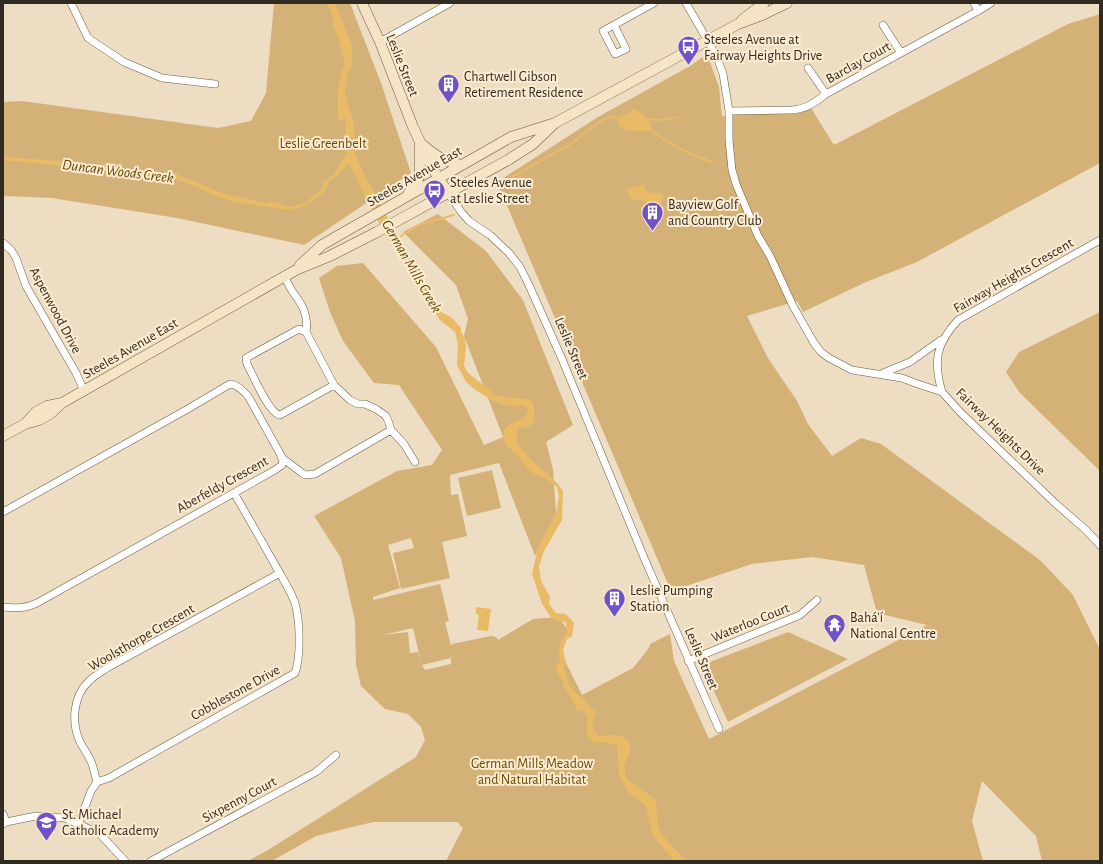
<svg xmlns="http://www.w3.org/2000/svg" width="1103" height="864" font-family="'Alegreya Sans',sans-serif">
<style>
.green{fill:#d4b176;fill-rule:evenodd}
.water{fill:#e9bb66}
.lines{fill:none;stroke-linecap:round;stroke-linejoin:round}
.stream{stroke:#e9bb66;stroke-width:2}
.minor-casing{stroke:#6a5c45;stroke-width:8}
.secondary-casing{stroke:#6a5c45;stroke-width:11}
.minor{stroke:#fff;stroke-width:7}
.secondary{stroke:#f5e5c6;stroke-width:10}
.labels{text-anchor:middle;stroke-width:4;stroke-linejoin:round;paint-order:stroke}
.poi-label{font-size:14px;fill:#302a20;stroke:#fbebd0;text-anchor:start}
.street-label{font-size:14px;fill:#302a20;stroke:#fbebd0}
.park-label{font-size:14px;fill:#684a04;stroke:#fbebd0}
.water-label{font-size:15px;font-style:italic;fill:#664700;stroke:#fbebd0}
</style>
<rect width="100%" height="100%" fill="#edddc3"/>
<!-- green -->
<path class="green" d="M274,3H350L381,83L411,173L304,245L177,218L52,198L3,196V102L22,101L218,128L251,121L266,93Z
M1100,14V163L917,262L866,282L803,312L797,301L747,316L768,358L797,401L808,424L832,456L861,438L881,444L1040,560L1073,595L1100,650V861H1042L1036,836L982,781L972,821L983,861H446L463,828L457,822H373L316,836L272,861H248L268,850L416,757L425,740L421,727L408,714L385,709L361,686L356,665L355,621L341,558L314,516L397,471L432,465L442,450L399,385L374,383L343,341L330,312L319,278L337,266L363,263L436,347L484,445L503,437L464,336L468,319L456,285L403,232L438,214L486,251L523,300L573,425L546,442L553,469L556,514L535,556L499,463L450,475L451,495L458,494L467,536L442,542L450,578L401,589L393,553L414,548L411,538L388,545L400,588L373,597V600L440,584L449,621L445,622L451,646L452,644L491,636L496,637L498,640L533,619L558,617L569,631L560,651L582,695L633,668L649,648L650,644L670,634L674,661L709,739L927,625L877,613L864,565L812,557L752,564L671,591L497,182L598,117L690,66L707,54L719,87L722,116L800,112L811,108L834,145L1068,24ZM413,628L421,662L418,652L410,653L408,632L383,635ZM451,658V664L425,670L422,665Z
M1100,312V471L1020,393L1006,372L1019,352Z
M492,470L501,508L467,516L458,478Z
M788,632L848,659L728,722L702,665Z"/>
<!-- water -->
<path class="water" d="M327,3H335L352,45V66L347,76L345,91L347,102L354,123L355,154L364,174L420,277L428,287L441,312L451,317L461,328V332L465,339L466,347L464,365L467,372L497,396L531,400C535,407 535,415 534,423L530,426L517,429V443L531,460L546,472L559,485L563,491L562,520L544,551L539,566L541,581L550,597L549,604L556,613L566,614L574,623L572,637L567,639L563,650L566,662L564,669L570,687L574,692L582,697L592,709L597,712C591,721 590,729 599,736C610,735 621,733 629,742L630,752L624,765L626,778L656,800C657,810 656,823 661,832C667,843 678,851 685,861H674L652,834L646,806L628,792L619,776L617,745L602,742L596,743C583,735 586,729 588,717L582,709L580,712L577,711C575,701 569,694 563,687V681L556,671L557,664L560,662C559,651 558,642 567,634L566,623L561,621H555L550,616L542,604L532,574L538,548L556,514L559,496L557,487C552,483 547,479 541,476C538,475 535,475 532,473C527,468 522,462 518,456C511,449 496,440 506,428C512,420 526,423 528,409L524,406L505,405L493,401L474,389L466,382L457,365L458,344L455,332L440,320L426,299L399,254L389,241L369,205L349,163L337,176L334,178L328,183C328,189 322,194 317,197C309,204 301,208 290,209C282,210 273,208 265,206C248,204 228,202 212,194C200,189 181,178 169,179L74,167L3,160V157L61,161L153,173H174L224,194L266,203L273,202L291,207L305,203L323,188V183L334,174L345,156L347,150L345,118L340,121L339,120C336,102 337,80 345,64L339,40L333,25L332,13Z
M635,109C644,114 650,120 652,131C642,131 617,134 617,119Z
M644,185L646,192L663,194L662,204L631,199L626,189Z
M476,607L491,609L488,631L477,630L479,615L476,614Z"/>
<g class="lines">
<!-- stream -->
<path class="stream" d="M648,119L660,120L678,117
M652,131C674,147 686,153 712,162
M500,184L572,143L604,119L613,117L620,118
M398,238L421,224L454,215"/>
<defs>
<path id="minor" d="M71,3L88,38L124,62L162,78L215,84
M686,3L717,57L723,74L729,111V140L732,170L736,184L758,236L770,256L793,306L814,343L821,352L829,358L852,370L902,378L915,383L942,392L961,413L1056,504L1086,530L1100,545
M974,3L978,11
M614,25L626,49L615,54L603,31L654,3
M883,25L901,53
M380,42L450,3
M808,68L826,94
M729,111L791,110C807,109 814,103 826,94L978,11L991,3
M448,193L462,213L469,221L490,235L509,253L520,267L528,283L562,359L645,560L719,729
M3,243L11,250L16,258L26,286L76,373L84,391
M284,276C287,281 289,286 292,291C302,304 309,315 306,332L334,385L350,400L358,404H365L376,409L386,416L389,423L391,430L404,444L415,462
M306,332L299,329L246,358L247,364C253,375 269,414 280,415L334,385
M883,373L910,362L941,340
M942,392C933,361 936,344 958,320L1100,240
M281,457L302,473L305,475L315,474L391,430
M3,512L186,410L230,384C238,385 242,390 248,396L283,459L282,465L275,470L37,603C24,609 17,608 3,607
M688,661L800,615L817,600
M97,782C95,776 94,769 92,764C89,756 84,749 80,742C71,722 73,696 89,681C94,676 101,672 107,668L280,573
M3,814L6,822
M79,823L91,791L97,782L109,778L139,761L295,673C301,657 300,620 295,603C290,589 281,576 274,563C261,540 248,517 234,493
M3,824L6,822L36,816L65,818L100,834L125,861
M151,861L316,772L336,755"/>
<path id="secondary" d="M362,3L380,42L413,127L433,169L448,193
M742,20L764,3
M424,146C438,158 445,161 462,165
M408,194L417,182L420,174V144
M300,265L322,245L334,238L511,137L555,123L738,24L762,15L787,3
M25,424L36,412L47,406L62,403
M3,436L25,424L39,420L50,414L62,403L296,270L330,256L377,232L508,160L533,144L555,123"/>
</defs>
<!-- minor casing -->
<use href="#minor" class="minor-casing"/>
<!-- secondary casing -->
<use href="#secondary" class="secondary-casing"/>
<!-- minor -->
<use href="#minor" class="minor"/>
<!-- secondary -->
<use href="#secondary" class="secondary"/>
</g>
<!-- icons -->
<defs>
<symbol id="bus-pin" viewBox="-11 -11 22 30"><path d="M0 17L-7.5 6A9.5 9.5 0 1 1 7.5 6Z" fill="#7051ca" stroke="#fbebd0"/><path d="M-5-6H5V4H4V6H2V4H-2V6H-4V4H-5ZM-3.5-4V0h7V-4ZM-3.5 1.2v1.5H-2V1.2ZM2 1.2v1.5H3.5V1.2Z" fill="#fff"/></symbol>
<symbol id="building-pin" viewBox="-11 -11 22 30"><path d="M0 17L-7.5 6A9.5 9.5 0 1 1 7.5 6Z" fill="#7051ca" stroke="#fbebd0"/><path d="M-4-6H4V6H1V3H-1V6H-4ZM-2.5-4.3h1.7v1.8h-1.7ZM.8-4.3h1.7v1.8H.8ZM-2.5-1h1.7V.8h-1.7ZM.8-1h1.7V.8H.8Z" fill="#fff"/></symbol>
<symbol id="temple-pin" viewBox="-11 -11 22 30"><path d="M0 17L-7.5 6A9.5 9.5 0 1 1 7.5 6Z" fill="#7051ca" stroke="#fbebd0"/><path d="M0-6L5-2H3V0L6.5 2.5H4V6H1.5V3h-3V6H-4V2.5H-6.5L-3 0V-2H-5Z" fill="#fff"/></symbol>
<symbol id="school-pin" viewBox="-11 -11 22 30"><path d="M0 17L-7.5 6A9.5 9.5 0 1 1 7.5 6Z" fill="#7051ca" stroke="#fbebd0"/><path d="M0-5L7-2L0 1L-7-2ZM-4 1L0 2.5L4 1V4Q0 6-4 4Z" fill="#fff"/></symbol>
</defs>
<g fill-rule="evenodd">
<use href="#bus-pin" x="676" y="34" width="25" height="34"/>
<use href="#building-pin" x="436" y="72" width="25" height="34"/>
<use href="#bus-pin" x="422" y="178" width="25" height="34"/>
<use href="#building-pin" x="640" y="200" width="25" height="34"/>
<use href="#building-pin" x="602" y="586" width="25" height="34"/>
<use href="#temple-pin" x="822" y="612" width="25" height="34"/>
<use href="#school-pin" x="34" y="810" width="25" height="34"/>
</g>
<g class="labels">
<!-- poi labels -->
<g class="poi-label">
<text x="704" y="44">Steeles Avenue at<tspan x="704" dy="16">Fairway Heights Drive</tspan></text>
<text x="464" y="81">Chartwell Gibson<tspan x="464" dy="16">Retirement Residence</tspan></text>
<text x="450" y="187">Steeles Avenue<tspan x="450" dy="16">at Leslie Street</tspan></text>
<text x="668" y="209">Bayview Golf<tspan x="668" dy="16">and Country Club</tspan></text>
<text x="630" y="595">Leslie Pumping<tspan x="630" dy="16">Station</tspan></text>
<text x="850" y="622">Bahá'í<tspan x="850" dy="16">National Centre</tspan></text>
<text x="62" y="819">St. Michael<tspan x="62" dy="16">Catholic Academy</tspan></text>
</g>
<!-- street labels -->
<g class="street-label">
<text transform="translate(858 62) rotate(-29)" y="5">Barclay Court</text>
<text transform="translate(403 65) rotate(68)" y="5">Leslie Street</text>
<text transform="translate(414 176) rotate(-30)" y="5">Steeles Avenue East</text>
<text transform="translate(1013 275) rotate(-30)" y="5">Fairway Heights Crescent</text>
<text transform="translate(56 310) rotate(62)" y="5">Aspenwood Drive</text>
<text transform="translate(130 348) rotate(-30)" y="5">Steeles Avenue East</text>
<text transform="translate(572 348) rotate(67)" y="5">Leslie Street</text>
<text transform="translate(1001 431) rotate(44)" y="5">Fairway Heights Drive</text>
<text transform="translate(222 484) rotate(-29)" y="5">Aberfeldy Crescent</text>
<text transform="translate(750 622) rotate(-22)" y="5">Waterloo Court</text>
<text transform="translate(141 637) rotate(-30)" y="5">Woolsthorpe Crescent</text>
<text transform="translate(702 658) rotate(67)" y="5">Leslie Street</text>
<text transform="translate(235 692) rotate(-29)" y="5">Cobblestone Drive</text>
<text transform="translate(239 799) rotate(-28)" y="5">Sixpenny Court</text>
</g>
<!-- park labels -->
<g class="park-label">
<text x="323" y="148">Leslie Greenbelt</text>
<text x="532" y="768">German Mills Meadow<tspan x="532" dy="16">and Natural Habitat</tspan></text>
</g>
<!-- water labels -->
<g class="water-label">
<text transform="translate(118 171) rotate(7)" y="5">Duncan Woods Creek</text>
<text transform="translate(412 266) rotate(60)" y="5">German Mills Creek</text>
</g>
</g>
<!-- border -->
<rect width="1103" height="864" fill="none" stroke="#302a20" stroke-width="8"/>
</svg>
